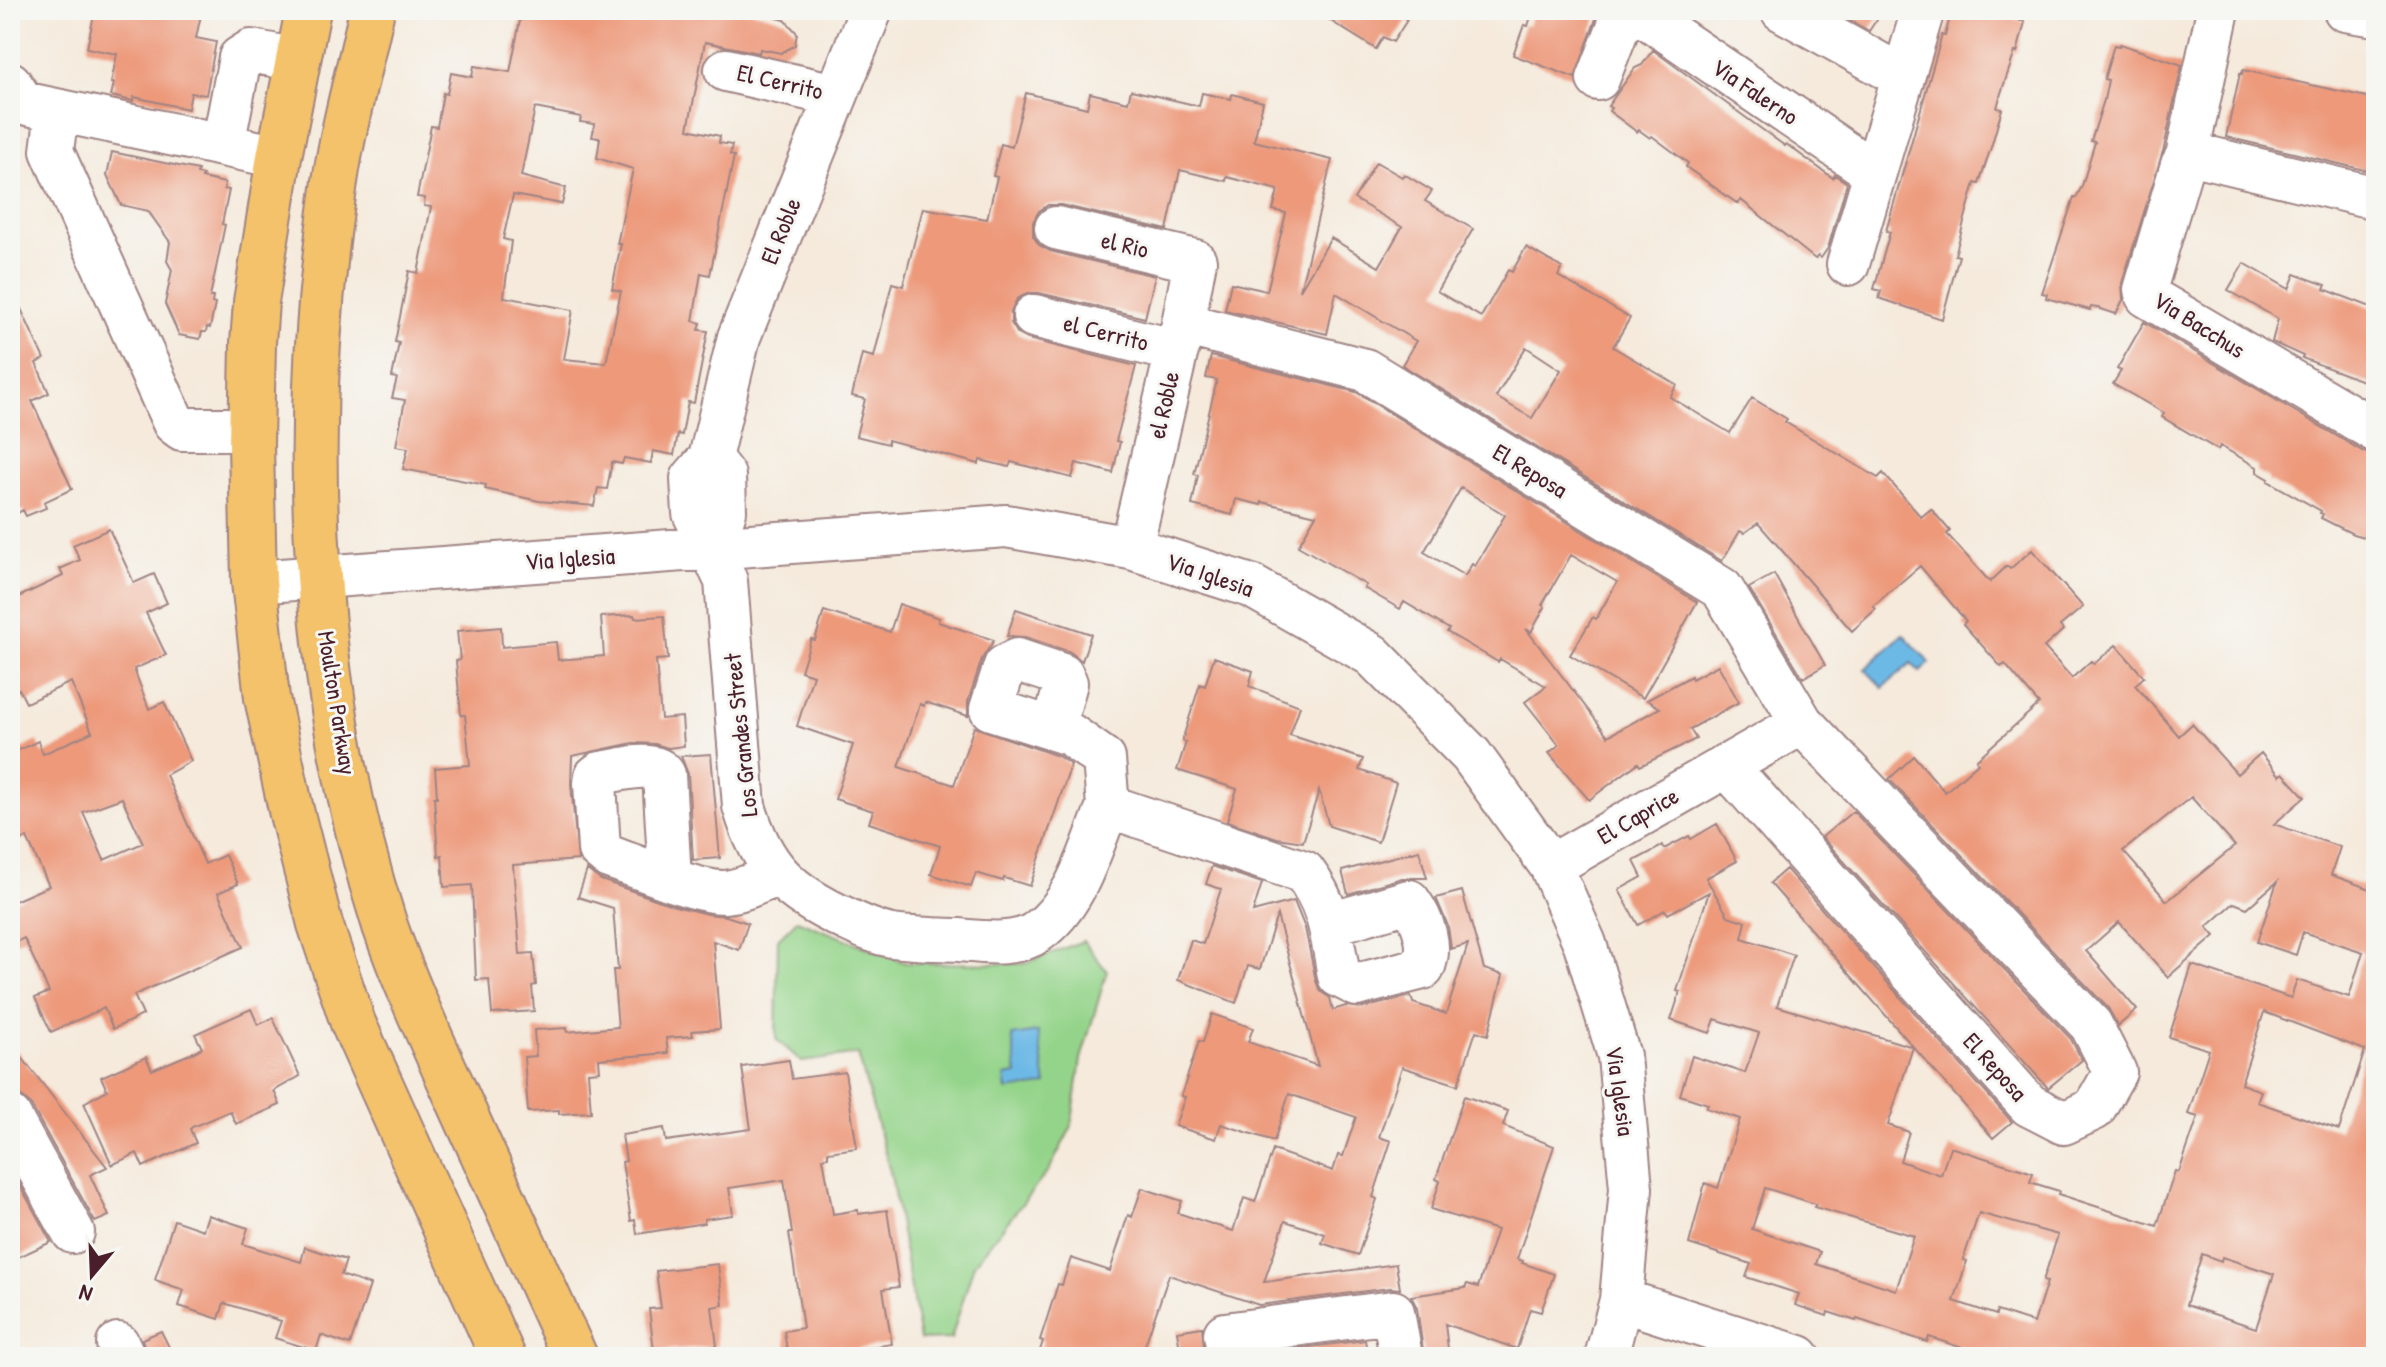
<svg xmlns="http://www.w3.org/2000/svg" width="2386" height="1367" font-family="'Patrick Hand',sans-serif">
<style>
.green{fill:#94d48a;stroke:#6f7a5a;stroke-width:2}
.water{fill:#6db9e6;stroke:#5c6c88;stroke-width:2}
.building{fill:#ed997a;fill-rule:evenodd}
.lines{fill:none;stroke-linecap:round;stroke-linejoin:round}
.minor-casing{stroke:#a08484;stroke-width:46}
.major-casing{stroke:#a08484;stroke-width:48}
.minor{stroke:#fff;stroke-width:42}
.major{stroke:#f3c26a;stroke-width:44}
.labels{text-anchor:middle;stroke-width:6;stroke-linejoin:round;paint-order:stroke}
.street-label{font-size:24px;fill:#4a1f2b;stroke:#f6f6f2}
</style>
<rect width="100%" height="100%" fill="#f6f6f2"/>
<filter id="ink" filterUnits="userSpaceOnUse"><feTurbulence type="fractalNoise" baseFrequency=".0125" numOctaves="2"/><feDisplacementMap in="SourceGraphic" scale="16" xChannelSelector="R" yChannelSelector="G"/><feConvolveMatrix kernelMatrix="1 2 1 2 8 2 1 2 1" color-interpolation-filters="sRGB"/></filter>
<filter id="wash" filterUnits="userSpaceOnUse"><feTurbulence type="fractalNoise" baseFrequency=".006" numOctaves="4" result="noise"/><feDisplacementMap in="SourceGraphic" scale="32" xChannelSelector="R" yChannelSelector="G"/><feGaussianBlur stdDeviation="1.8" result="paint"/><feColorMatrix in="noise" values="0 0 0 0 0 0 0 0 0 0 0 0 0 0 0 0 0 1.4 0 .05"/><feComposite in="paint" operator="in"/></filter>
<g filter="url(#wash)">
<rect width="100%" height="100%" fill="#f5eadc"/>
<!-- green -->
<path class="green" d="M797,920L906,963L1024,964L1083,941L1107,971L1081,1059L1071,1128L1049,1170L974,1264L951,1339L920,1340L891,1175L858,1054L802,1062L776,1039L778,939Z"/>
<!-- water -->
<path class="water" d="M1903,634L1930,663L1920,672L1911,663L1883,688L1865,669Z
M1038,1032L1046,1085L1007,1090L1005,1076L1017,1074L1012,1036Z"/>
<g id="blocks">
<!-- building -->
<path class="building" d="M95,10H202L196,38L216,42L206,95L191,93L188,109L134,97L133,101L111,96L114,83H111L117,54L87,48Z
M522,10H748L785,20L797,33L795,45L781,53L760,49L759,53L705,42L688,129L720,136L719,143L732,145L730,155L734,156L710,275L701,273L693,321L701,323L699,330L708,331L694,403L688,402L682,435L678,434L674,455L653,451L651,463L624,458L622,464L612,462L607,489L598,488L594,506L539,501L485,489L486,485L403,469L408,448L396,446L405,400L392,398L397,378L392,377L399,343L395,342L409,271L418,273L431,207L424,206L425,198L417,197L431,126L437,127L443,93L447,94L451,73L472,77L474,66L510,72ZM535,108L581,117L580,122L595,124L592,137L600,138L597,158L633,169L617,244H621L612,289L621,291L606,363L564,359L573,310L504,297L511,241L503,239L513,195L562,204L566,188L521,176Z
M1313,10H1391L1407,20L1393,42L1383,37L1376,49Z
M1533,10H1599L1575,78L1513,55L1524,25L1528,26Z
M1832,10H1883L1869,31Z
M1952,10H1985L2025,22L2017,53L2015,52L2001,93L1997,108L2002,109L1992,144L1979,184L1975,183L1967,211L1955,255L1959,256L1942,319L1879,298L1881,291L1874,289L1890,232L1886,231L1942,35L1945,36Z
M2120,44L2182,65L2164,148L2122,283L2123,300L2116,314L2098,308L2091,307L2090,310L2046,298L2047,294L2042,293L2074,197L2076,198L2082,186L2095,142L2091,141L2104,100L2108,80L2104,79L2114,45L2119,46Z
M1653,50L1785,146L1786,144L1833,178L1835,175L1847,183L1828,248L1821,258L1818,256L1815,259L1741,200L1738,204L1686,167L1688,163L1652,136L1650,138L1639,130L1637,132L1609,111L1611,108L1608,106L1635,68L1642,65Z
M2243,70L2376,99V150H2373L2369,171L2226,137L2240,73L2242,74Z
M1131,90L1199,106L1202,93L1231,99L1232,94L1263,102L1254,141L1332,160L1300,290L1331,238L1379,267L1402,227L1354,199L1376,162L1402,177L1404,174L1432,191L1425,201L1473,229L1437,291L1481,317L1508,270L1512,272L1526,247L1562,268L1558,276L1630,318L1613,347L1677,385L1670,397L1730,433L1752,398L1787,419L1785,422L1878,478L1883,473L1921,517L1931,509L1950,531L1947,534L1990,582L2007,566L2010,569L2032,550L2083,607L2060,626L2063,630L2044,647L2072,678L2091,661L2094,664L2116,645L2144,677L2135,685L2179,736L2192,724L2237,774L2261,753L2280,776L2283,773L2305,797L2274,824L2340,847L2331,875L2376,891V1336L2369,1357H1990L1929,1337L1927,1342L1857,1319L1856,1321L1828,1312L1827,1316L1795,1305L1799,1294L1746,1277L1751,1264L1689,1244L1705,1183L1718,1188L1740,1119L1706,1108L1708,1104L1680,1095L1692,1056L1745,1073L1759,1033L1715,1019L1710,1033L1671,1020L1680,992L1677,991L1709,892L1668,914L1665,910L1638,925L1619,890L1642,877L1634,861L1662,846L1664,849L1689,836L1691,839L1717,824L1737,861L1706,878L1728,916L1746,922L1742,938L1794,955L1777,1006L1913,1047L1888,1125L1909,1132L1900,1161L1941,1175L1950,1147L2033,1173L2030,1182L2059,1191L2058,1194L2157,1226L2175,1171L2179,1172L2198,1117L2188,1114L2209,1050L2169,1037L2192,965L2291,998L2297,980L2349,997L2363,952L2303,932L2296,955L2257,942L2277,882L2247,908L2234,903L2207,927L2215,936L2168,977L2119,922L2086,951L2137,1010L2118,1026L2108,1008L1889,779L1914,756L1945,792L1978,763L1976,760L2039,704L2005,664L2001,667L1963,624L1966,621L1920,566L1873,606L1876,609L1852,631L1758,523L1744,533L1740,531L1722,561L1402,365L1416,341L1336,293L1327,334L1225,310L1231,283L1267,291L1286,213L1273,210L1278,190L1227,177L1226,181L1180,170L1167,230L1061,205H1048L1039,211L1033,222V236L1039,245L1050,251L1155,276L1145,318L1039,293H1028L1017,299L1011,311V323L1018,334L1028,339L1136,366L1116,441L1120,442L1113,473L1076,463L1072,478L1011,462L1009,467L980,460L979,464L888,440V444L856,436L865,399L852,396L862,354L874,357L892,283L903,286L923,208L987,219L997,177L993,176L1001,144L1012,147L1026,93L1087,108L1090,93L1128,102ZM1526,347L1561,370L1532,418L1496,397ZM2191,797L2235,846L2167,901L2123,851ZM2264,1012L2365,1050L2339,1130L2257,1102L2261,1091L2241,1084ZM1765,1188L1816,1204L1814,1207L1914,1236L1896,1290L1816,1264L1820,1252L1752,1229ZM1979,1213L2058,1235L2043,1281L2047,1282L2034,1323L1997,1311L1996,1315L1954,1301L1967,1261L1963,1260ZM2202,1254L2221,1261L2222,1257L2274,1274L2256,1328L2186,1305Z
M112,152L198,170L197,174L203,175L202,178L225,183L224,189L229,190L222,224L225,225L210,297H213L212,303L215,304L210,328L207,327L206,332H202L200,339L179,335L165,304L172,270L167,261L170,242L148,211L121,205L107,175Z
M2244,263L2289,289L2295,274L2326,285L2324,289L2376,309V386L2302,358L2303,356L2272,342L2278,319L2228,290Z
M10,285L44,359L36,363L49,393L32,401L72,489L44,502L46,508L26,516L23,510L16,514L10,502Z
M2144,322L2364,452L2376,455V540L2368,536L2367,538L2353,534L2321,518L2323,514L2320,513L2321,511L2268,481L2269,479L2257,472V467L2220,446L2218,450L2162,417L2164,413L2113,384L2121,371L2117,369Z
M1211,356L1356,392L1697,602L1643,698L1570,655L1593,617L1596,619L1617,582L1571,555L1542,605L1545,607L1531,632L1526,629L1608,736L1660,708L1647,700L1691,676L1692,679L1718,665L1739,702L1690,729L1696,739L1640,766L1638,763L1589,800L1549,753L1559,745L1525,702L1546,686L1500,659L1498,662L1447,632L1449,629L1404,602L1400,609L1364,588L1366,585L1298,546L1316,515L1262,502L1261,505L1236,499L1232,515L1192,505L1198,475L1194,474L1217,380L1206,378ZM1461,488L1505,515L1475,566L1472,564L1465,576L1424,552Z
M109,529L134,583L154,574L167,603L146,613L166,655L134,669L149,709L164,702L191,761L166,775L205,864L225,855L238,884L218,893L243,947L134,995L143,1015L113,1029L104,1008L51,1032L35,998L49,992L24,938L10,945V903L49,886L27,838L10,843V754L38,741L43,754L92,732L71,682L26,703L19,689L10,694V601L63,576L60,569L80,560L73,545ZM122,798L143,843L104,860L83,812Z
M1774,574L1825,665L1803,678L1749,588Z
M899,604L939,618L938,622L994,640L982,659L968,702V716L925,702L924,706L920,704L899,767L954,785L974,727L1058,756L1071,765L1030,886L1004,878L1003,881L976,873L971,887L931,874L940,846L869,823L873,811L835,799L853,745L797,726L813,675L801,671L811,639L815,640L824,611L890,632Z
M1016,609L1091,634L1082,661L1070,652L1025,637L1007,636Z
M634,615L635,618L664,616L668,659L656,660L661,719L682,717L684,746L668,748L655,744L633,743L572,756L571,784L578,860L513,865L520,954L533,953L536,985L532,986L534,1011L492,1014L489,979L476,980L472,885L444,887L442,855L438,856L434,797H437L435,768L470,765L465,715H461L456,661L460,660L457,631L501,627L502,647L556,642L558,660L604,656L601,617Z
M1214,657L1253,671L1249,686L1300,706L1290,735L1363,759L1359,770L1396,783L1378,842L1329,826L1319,790L1303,842L1277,838L1227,821L1237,789L1177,770L1186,742L1182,741L1200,684L1205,686Z
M711,754L720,858L693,860L688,774L681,756Z
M1853,811L2071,1039L2082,1060L2048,1088L1822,837Z
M1419,850L1427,878H1402L1348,894L1342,871Z
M1212,866L1262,883L1253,912L1294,901L1305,928L1316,981L1320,991L1330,998L1333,1010L1346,1006L1363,1008L1411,996L1413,1003L1446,1014L1468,944L1451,949L1448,926L1436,898L1462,891L1484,969L1503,975L1488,1035L1476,1031L1458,1085L1402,1067L1379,1137L1391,1141L1373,1197L1377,1199L1358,1255L1322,1243L1325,1234L1285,1221L1264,1282L1396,1264L1400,1289L1390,1288L1259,1305L1169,1275L1141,1357H1038L1043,1341L1040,1340L1058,1284L1062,1285L1071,1258L1110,1271L1128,1215L1132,1217L1142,1188L1182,1201L1178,1213L1233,1231L1244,1198L1255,1202L1273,1150L1333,1171L1338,1155L1343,1156L1356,1117L1289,1094L1274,1141L1221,1124L1216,1139L1175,1126L1185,1097L1181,1096L1199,1041L1203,1042L1212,1014L1253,1028L1248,1042L1318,1066L1277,915L1260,969L1248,966L1236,1003L1178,980L1191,940L1203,944L1221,889L1206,884Z
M1786,869L2012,1122L1993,1138L1770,883Z
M587,870L601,880L675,906L707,914L726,916L748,923L739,950L713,941L720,1029L692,1031L693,1036L666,1038L668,1053L599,1059L600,1071L588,1072L591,1112L559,1114V1110L528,1112L524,1057L536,1056L534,1030L567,1028V1032L618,1027L613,970H618L613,908L578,897Z
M251,1009L258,1025L273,1018L300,1076L274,1091L280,1105L236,1124L230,1111L192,1127L190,1129L196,1143L143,1167L137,1153L112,1165L84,1103L107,1090L101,1077L146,1057L152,1070L190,1054L202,1048L195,1034Z
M10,1042L107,1167L90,1175L109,1216L95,1222L31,1105L10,1087Z
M789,1060L792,1079L845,1072L857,1148L828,1152V1157L823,1158L833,1214L858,1210V1214L887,1210L899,1287L883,1289L892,1344L806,1357H788L784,1331L803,1328L789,1233H792L784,1180L729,1188L733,1215L704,1219V1223L637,1234L635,1220L631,1221L622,1162L626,1161L622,1135L664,1128L666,1141L751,1129L742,1067Z
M1464,1096L1508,1111L1503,1126L1554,1146L1517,1259L1523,1261L1522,1263L1554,1274L1541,1312L1530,1309L1517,1349L1445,1324L1449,1357H1424L1417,1308L1411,1296L1465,1288L1467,1284L1478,1287L1497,1230L1431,1209L1440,1181L1436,1179Z
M10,1167L51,1242L10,1261Z
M208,1215L248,1228L243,1244L301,1262L305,1247L346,1260L341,1275L370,1285L350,1345L321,1335L316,1351L275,1338L281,1321L224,1303L219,1319L179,1306L184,1290L155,1280L174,1220L203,1230Z
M718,1264L723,1305L712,1307L717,1346L654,1351L649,1309L661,1308L656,1271Z
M1202,1327L1205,1357H1181L1177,1331Z
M161,1331L174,1357H148L142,1339Z
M1365,1340L1368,1357H1287L1286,1350Z"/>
</g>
</g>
<g filter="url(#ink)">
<use href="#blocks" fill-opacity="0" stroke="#a08484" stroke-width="2"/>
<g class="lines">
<defs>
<path id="minor" d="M871,10L739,337L710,458L692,479L694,513L726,581L744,806C762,868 789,893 846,919C861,926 875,933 892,936C914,939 937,939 959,940C982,942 1017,947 1037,932C1077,904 1090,850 1108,806
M1636,10L1875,173
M1782,10L1903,77
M2345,10L2376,15
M726,70L835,95
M1598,79L1625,10
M10,83L23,103L279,157
M57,112L52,151L174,423L182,429H251
M223,145L240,58L251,51L298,60
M2187,156L2218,10
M2376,198L2197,155L2187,156L2182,165L2145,290L2147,296L2376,431
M1056,228L1195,261L1183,324L1131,548
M1848,264L1923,10
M1034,316L1177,351
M1183,324L1365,370L1722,589L1802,723L2091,1025L2115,1072L2094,1109L2064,1123L2029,1105L1726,765
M710,458L724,476L725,511L713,549
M254,582L1006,526L1131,548L1251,586L1372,655L1471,755L1551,866L1585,944L1619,1056L1631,1188L1621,1300L1606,1357
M1053,729L1066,683L1062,675L1017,660L1005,666L991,709L1069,734L1104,759L1108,806L1304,872C1330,907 1331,933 1339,976L1357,985L1423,968C1433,946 1423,920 1409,901L1330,924
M1551,866L1802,723
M670,878L664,775C654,759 617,771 600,773L596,776L595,783L599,849L609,857C640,867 694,892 724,892C743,891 761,881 778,874
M10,1117L73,1232
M1621,1300L1799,1357
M118,1344L124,1357
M1229,1357L1225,1334L1393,1312L1401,1357"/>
<path id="major" d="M308,10L279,157L256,302L253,343L251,444L254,582L267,698L291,810L320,924L353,1023L503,1357
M372,10C359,71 341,133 333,196C299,435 310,694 385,926C404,981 429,1035 453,1088C493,1178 535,1267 575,1357"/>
</defs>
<!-- minor casing -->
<use href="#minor" class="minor-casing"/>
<!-- major casing -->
<use href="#major" class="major-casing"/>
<!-- minor -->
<use href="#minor" class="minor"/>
<!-- major -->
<use href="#major" class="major"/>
</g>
</g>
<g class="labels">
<!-- street labels -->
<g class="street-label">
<text transform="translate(780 82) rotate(13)" y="8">El Cerrito</text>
<text transform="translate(1755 92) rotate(34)" y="8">Via Falerno</text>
<text transform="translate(781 231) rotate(-68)" y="8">El Roble</text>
<text transform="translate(1125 245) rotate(13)" y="8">el Rio</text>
<text transform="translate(2199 325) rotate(32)" y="8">Via Bacchus</text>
<text transform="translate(1106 333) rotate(14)" y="8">el Cerrito</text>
<text transform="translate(1164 405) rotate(-77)" y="8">el Roble</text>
<text transform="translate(1530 471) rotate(31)" y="8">El Reposa</text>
<text transform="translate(570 559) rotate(-4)" y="8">Via Iglesia</text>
<text transform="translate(1210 575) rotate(19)" y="8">Via Iglesia</text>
<text transform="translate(337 703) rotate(81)" y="8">Moulton Parkway</text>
<text transform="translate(741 735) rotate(-96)" y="8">Los Grandes Street</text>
<text transform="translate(1638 816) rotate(-30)" y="8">El Caprice</text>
<text transform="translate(1995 1067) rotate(48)" y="8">El Reposa</text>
<text transform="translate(1620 1091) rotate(82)" y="8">Via Iglesia</text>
</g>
</g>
<!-- margin -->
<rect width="2386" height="1367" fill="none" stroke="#f6f6f2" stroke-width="40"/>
<!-- north arrow -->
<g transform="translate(92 1275) rotate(199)" stroke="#f6f6f2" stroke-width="6" paint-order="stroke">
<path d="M0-6L14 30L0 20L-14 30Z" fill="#4a1f2b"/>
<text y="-12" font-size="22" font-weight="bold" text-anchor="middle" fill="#4a1f2b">N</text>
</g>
</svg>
